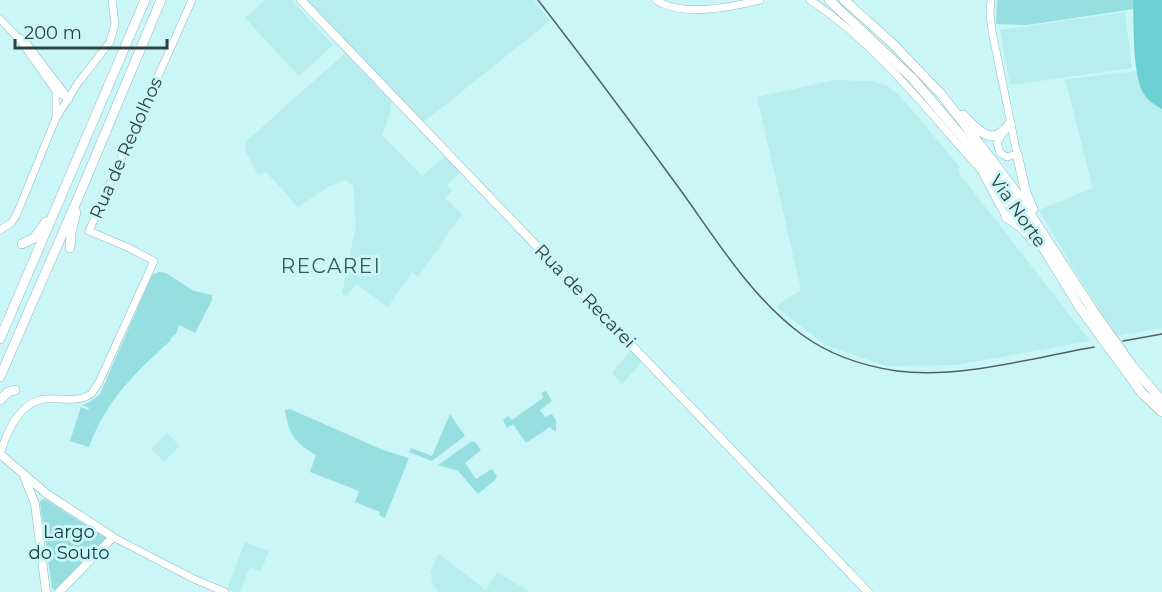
<svg xmlns="http://www.w3.org/2000/svg" width="1162" height="592" font-family="Montserrat,sans-serif">
<style>
.built{fill:#b7edef}
.green{fill:#97dee1}
.forest{fill:#6bcfd3}
.lines{fill:none;stroke-linecap:round;stroke-linejoin:round}
.tertiary-casing{stroke:#8fb9bb;stroke-width:8}
.secondary-casing{stroke:#8fb9bb;stroke-width:9}
.trunk-casing{stroke:#8fb9bb;stroke-width:10}
.motorway-casing{stroke:#8fb9bb;stroke-width:10}
.tertiary{stroke:#fff;stroke-width:7}
.secondary{stroke:#fff;stroke-width:8}
.trunk{stroke:#fff;stroke-width:9}
.motorway{stroke:#fff;stroke-width:9}
.rail{stroke:#4c6263;stroke-width:1.5}
.labels{text-anchor:middle;stroke-width:6;stroke-linejoin:round;paint-order:stroke}
.street-label{font-size:18px;fill:#2f4041;stroke:#cbf6f8}
.park-label{font-size:18px;fill:#0c3c3f;stroke:#cbf6f8}
.neighbourhood-label{font-size:20px;letter-spacing:1.5px;fill:#31595a;stroke:#cbf6f8}
</style>
<rect width="100%" height="100%" fill="#cbf6f8"/>
<!-- built -->
<path class="built" d="M265,0H292L333,45L299,76L245,18Z
M306,0H534L550,21L424,122Z
M1125,12L1132,68L1010,85L1000,30Z
M345,53L391,101V110L382,135L422,176L445,156L460,172L447,185L452,191L445,198L462,214L418,277L412,272L388,307L356,284L346,296L342,293L356,225L353,186L345,180L328,187L298,207L266,172L258,175L245,150L246,142L252,136Z
M1137,71L1140,85L1153,104L1162,109V328L1117,336L1074,270L1039,210L1093,188L1065,79Z
M834,80L871,81L888,86L900,96L960,167L958,171L962,177L1090,341L956,365L886,366L825,345L776,307L784,300L801,290L757,97Z
M631,350L642,362L622,384L612,373Z
M167,433L180,446L164,462L151,449Z
M245,542L269,551L261,571L250,567L240,592H234L227,589Z
M438,553L486,590L497,572L530,592H438L431,581L432,575L430,574Z"/>
<!-- green -->
<path class="green" d="M997,0H1133L1134,9L1027,25L996,24Z
M159,272L166,273L194,291L212,295V300L195,333L179,325L176,334L171,338V340C134,374 107,399 89,447L70,441L81,407L88,410L89,408L82,405L90,402L100,394L152,275Z
M546,391L552,401L540,410L545,417L552,414L556,420V430L555,432L550,427L526,443L513,424L507,428L503,420L508,416L512,420L543,398L542,392Z
M290,409L383,450L409,458L385,518L379,515L380,512L355,502L359,491L310,472L316,455C294,442 289,435 285,410Z
M450,414L465,436L432,461L409,452L411,448L432,456Z
M472,441L476,443L481,450L465,463L476,479L492,469L497,476L495,480L478,494L458,471L438,465Z
M42,499H45L106,538L54,590L52,588L40,502Z"/>
<!-- forest -->
<path class="forest" d="M1133,0H1162V109C1155,105 1148,101 1144,94C1132,76 1134,23 1133,0Z"/>
<g class="lines">
<defs>
<path id="tertiary" d="M656,0C681,17 732,7 760,0
M810,0C866,37 912,91 956,142C975,163 996,185 1011,210L1009,216L1006,217L982,172
M991,0L990,14L992,31L1017,154L1007,157L1000,153L997,143L1003,133
M0,19L17,37L24,40L69,99
M18,37L56,91L69,99
M56,91V118
M0,230L11,223L16,216L56,118L78,83L110,42L115,24L112,0
M0,454C6,434 17,406 40,400C55,396 77,404 91,394C94,391 97,385 99,382L154,261L127,247L89,231L192,0
M113,537L194,579L225,592"/>
<path id="secondary" d="M301,0L868,592
M0,454L47,494L113,537L59,592
M24,476L35,504L46,592"/>
<path id="trunk" d="M829,0L913,79L1009,192L1080,308L1142,393L1162,412
M844,0L892,43L941,94L1014,189L1092,309L1133,367L1162,401
M963,115C978,130 993,149 1010,123
M1017,154L1026,193L1033,209
M1006,217L1023,229L1033,241"/>
<path id="motorway" d="M22,244L34,238L46,222
M70,248L71,233L76,212
M0,339L145,0
M0,377L78,198L161,0
M0,400L8,392L15,390"/>
</defs>
<!-- tertiary casing -->
<use href="#tertiary" class="tertiary-casing"/>
<!-- secondary casing -->
<use href="#secondary" class="secondary-casing"/>
<!-- trunk casing -->
<use href="#trunk" class="trunk-casing"/>
<!-- motorway casing -->
<use href="#motorway" class="motorway-casing"/>
<!-- tertiary -->
<use href="#tertiary" class="tertiary"/>
<!-- secondary -->
<use href="#secondary" class="secondary"/>
<!-- trunk -->
<use href="#trunk" class="trunk"/>
<!-- motorway -->
<use href="#motorway" class="motorway"/>
<!-- rail -->
<path class="rail" d="M538,0C586,62 633,125 679,188C716,239 750,296 801,334C828,354 863,366 897,371C959,379 1032,358 1094,347
M1123,341L1162,334"/>
</g>
<g class="labels">
<!-- street labels -->
<g class="street-label">
<text transform="translate(126 148) rotate(-66)" y="6">Rua de Redolhos</text>
<text transform="translate(1018 211) rotate(55)" y="6">Via Norte</text>
<text transform="translate(585 296) rotate(46)" y="6">Rua de Recarei</text>
</g>
<!-- park labels -->
<g class="park-label">
<text x="69" y="538">Largo<tspan x="69" dy="21">do Souto</tspan></text>
</g>
<!-- neighbourhood labels -->
<g class="neighbourhood-label">
<text x="331" y="273">RECAREI</text>
</g>
</g>
<!-- scale -->
<path d="M15 39v9h152v-9" fill="none" stroke="#2f4041" stroke-width="3"/>
<text x="24" y="39" font-size="18" fill="#2f4041" stroke="#cbf6f8" stroke-width="4.5" paint-order="stroke">200 m</text>
</svg>
